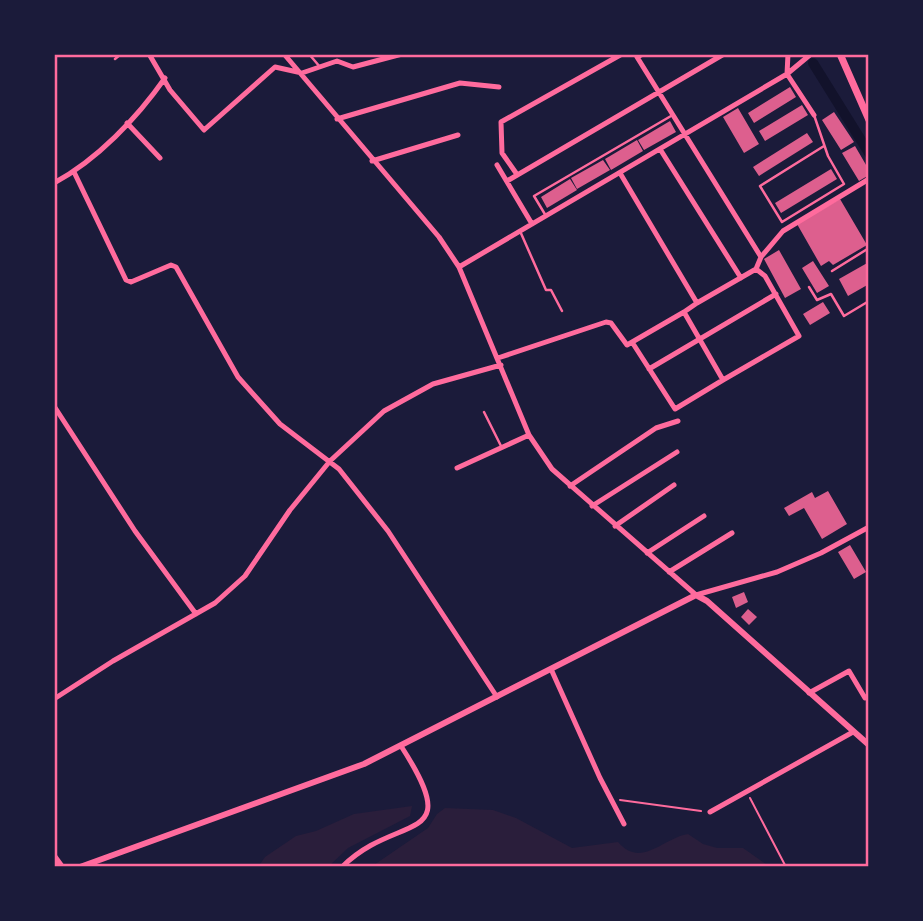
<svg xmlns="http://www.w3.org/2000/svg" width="923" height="921" font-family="'Varela Round',sans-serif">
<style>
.green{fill:#2a1e3b}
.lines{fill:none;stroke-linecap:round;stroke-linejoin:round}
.canal{stroke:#12122b;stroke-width:10}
.building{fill:#dd5f8e}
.path{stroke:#ff6b9d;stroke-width:2}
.service{stroke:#ff6b9d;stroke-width:2.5}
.minor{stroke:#ff6b9d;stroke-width:5}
.tertiary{stroke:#ff6b9d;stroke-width:6}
.secondary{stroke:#ff6b9d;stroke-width:7}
.neatline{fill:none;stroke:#ff6b9d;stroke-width:2.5}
</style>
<rect width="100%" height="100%" fill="#1b1b3a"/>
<!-- green -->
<path class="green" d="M412,806L410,816L348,848L328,867H258L265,857L296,836L316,831L354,814Z
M445,808L493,810L516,818L572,848L618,842C641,869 663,838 688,834L703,844L717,848H743L770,867H371L428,828L437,814Z"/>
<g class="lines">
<!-- canal -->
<path class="canal" d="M813,63L869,153"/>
</g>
<!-- building -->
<path class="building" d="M790,87L796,97L754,123L748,113Z
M802,105L808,115L765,141L759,131Z
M738,108L759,144L744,153L723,117Z
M834,112L854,142L841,150L822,120Z
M670,121L676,132L644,150L638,140Z
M807,133L813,142L759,176L753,167Z
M637,140L643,151L611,170L605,159Z
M855,146L869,170V175L859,181L842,153Z
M603,160L610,170L577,189L571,178Z
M831,169L837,179L781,213L775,203Z
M570,179L577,190L547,208L541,197Z
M840,199L867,245L833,265L829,261L821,266L797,224Z
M779,250L801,289L785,298L764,259Z
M813,261L829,286L817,293L802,268Z
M869,262V284L848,296L839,279Z
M823,302L830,313L810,325L803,314Z
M828,491L847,524L822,539L804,508L789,516L784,508L812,492L815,498Z
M850,545L866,572L854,579L838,552Z
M744,592L748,602L736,608L732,597Z
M748,609L757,617L749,625L741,617Z"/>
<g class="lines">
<!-- path -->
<path class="path" d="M750,798L786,867
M620,800L701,811"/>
<!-- service -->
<path class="service" d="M309,54L320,67
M115,59L121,54
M814,115L828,156L844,184L782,222L760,186L824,146
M546,216L534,196L671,116
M520,231L546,290H551L562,311
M832,271L869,248
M809,287L817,300L831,294L844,316L869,301
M484,412L501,446"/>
<!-- minor -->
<path class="minor" d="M149,54L170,90L204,130L275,67L302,73L337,61L353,67L402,54
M284,54L439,237L459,267L529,435L552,469L696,595L777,572L821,553L869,527
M643,54L637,57L761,257
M788,54L787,74L814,115
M337,119L460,83L499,87
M127,123L160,158
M660,149L741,278
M372,161L458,135
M497,165L532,224
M74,172L126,280L131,282L171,265L176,267L238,377L280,424L339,469L388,531L497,697
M516,173L502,153L501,122L622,54
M620,173L697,303L756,269L761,257L783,231L869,179
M507,181L724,54
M54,183C97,160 137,118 165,78
M459,267L787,74L811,54
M697,303L684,312L723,380L799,336L765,276L756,269
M632,342L675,409L723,380
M498,358L606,322L611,323L627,345L684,312
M649,369L776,294
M54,406L135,531L196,614
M457,468L529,435
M570,486L656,428L678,421
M592,506L677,452
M615,526L674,485
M647,553L704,516
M669,572L732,533
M551,669L600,778L624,824
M809,693L849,671L865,698L869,696
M54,699L113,661L215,603L245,576L290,510L330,461L384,411L433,384L501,365
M710,812L853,732
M342,867C398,811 467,848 401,746"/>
<!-- tertiary -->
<path class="tertiary" d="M54,856L62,867
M80,867L364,764L696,595L707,601L869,745"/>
<!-- secondary -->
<path class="secondary" d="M840,54L869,120"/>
</g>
<!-- border -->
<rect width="923" height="921" fill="none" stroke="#1b1b3a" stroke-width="112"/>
<rect x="56" y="56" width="811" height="809" class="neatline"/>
</svg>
